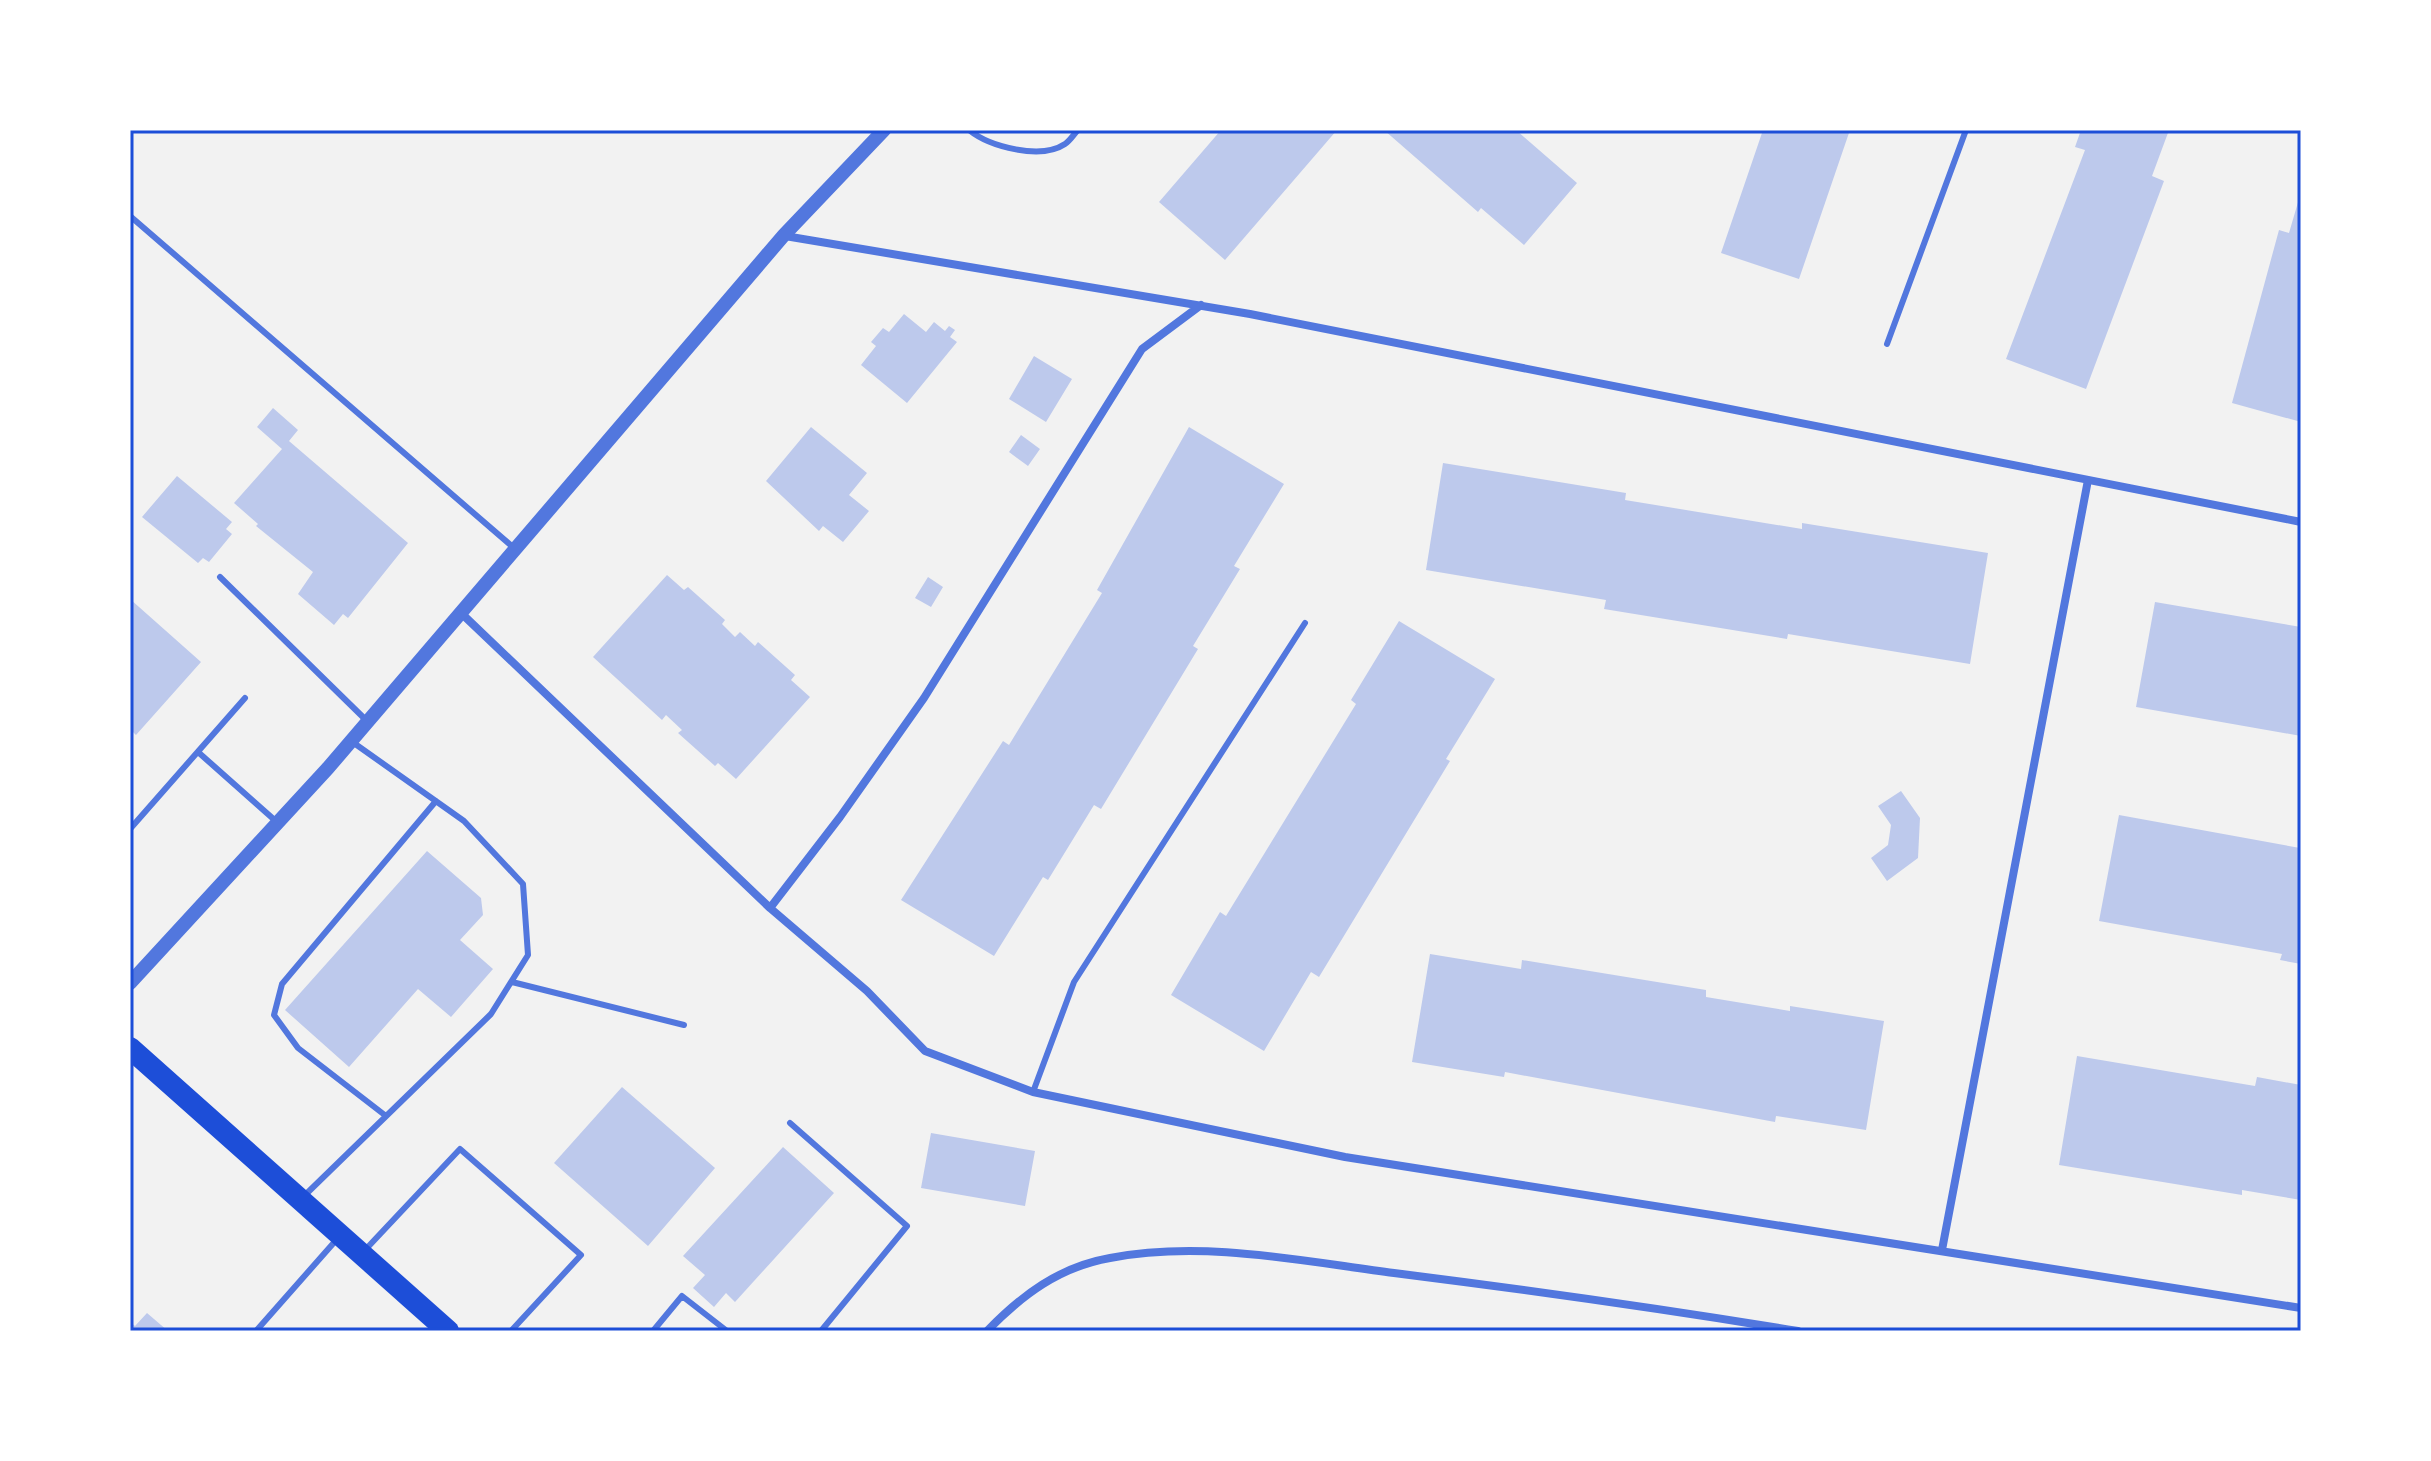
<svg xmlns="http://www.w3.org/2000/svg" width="2431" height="1461" font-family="'DejaVu Sans',sans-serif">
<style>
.building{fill:#bdc9ec}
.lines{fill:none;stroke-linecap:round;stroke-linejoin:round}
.service{stroke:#5277de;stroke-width:6}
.minor{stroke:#5277de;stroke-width:8}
.tertiary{stroke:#5277de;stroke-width:14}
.trunk{stroke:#1d4ed8;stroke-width:22}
.neatline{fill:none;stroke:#1d4ed8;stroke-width:3}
</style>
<rect width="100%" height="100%" fill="#f2f2f2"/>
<!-- building -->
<path class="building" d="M1221,130H1337L1225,260L1159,202Z
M1384,130H1516L1577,183L1524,245L1481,208L1478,212Z
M1763,130H1850L1799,279L1721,253Z
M2081,130H2169L2152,176L2164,181L2086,389L2006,359L2085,150L2075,147Z
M2301,192V422L2232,403L2279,230L2289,233Z
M904,314L926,332L934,322L945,331L949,326L955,330L950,337L957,342L907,403L861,365L876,346L871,342L883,328L889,332Z
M1034,356L1072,379L1046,422L1009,399Z
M273,408L298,430L289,441L408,543L348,618L343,614L334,625L298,594L313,572L256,526L258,524L234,503L282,449L257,427Z
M811,427L867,473L849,495L869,511L843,542L823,526L819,531L766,481Z
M1189,427L1284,484L1234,566L1240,569L1193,646L1198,649L1101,809L1094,805L1048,880L1043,877L994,956L901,900L1003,741L1009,745L1102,593L1097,590Z
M1021,435L1040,449L1028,466L1009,452Z
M1443,463L1626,493L1625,500L1802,529V523L1988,553L1970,664L1788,634L1787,639L1604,609L1606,600L1426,570Z
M177,476L232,522L226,529L232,534L209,562L203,558L198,563L142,517Z
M667,575L684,590L688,587L725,620L722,624L735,637L740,632L755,646L758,642L795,675L791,680L810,697L736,779L718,763L715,766L678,733L682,730L666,715L662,720L593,657Z
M928,577L943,587L931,607L915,598Z
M130,599L201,662L136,735L130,729Z
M2155,602L2301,627V736L2136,707Z
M1399,621L1495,679L1446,759L1450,761L1319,977L1311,972L1264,1051L1171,995L1220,912L1226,916L1356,704L1351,700Z
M1901,791L1920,818L1918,858L1887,881L1871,858L1888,845L1891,825L1878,806Z
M2119,815L2300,848L2301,964L2280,960L2282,954L2099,921Z
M427,851L481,898L483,915L460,940L493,969L451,1017L418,989L349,1067L285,1010Z
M1430,954L1521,969L1522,960L1706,990V997L1790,1011V1006L1884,1021L1866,1130L1776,1116L1775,1122L1505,1072L1504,1077L1412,1062Z
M2077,1056L2255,1086L2257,1077L2301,1085V1200L2242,1190V1195L2059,1165Z
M622,1087L715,1168L648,1246L554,1163Z
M931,1133L1035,1151L1025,1206L921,1188Z
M783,1147L834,1193L735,1302L726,1293L714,1307L693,1288L705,1275L683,1256Z
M147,1313L168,1331H130V1322L135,1326Z"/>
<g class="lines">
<!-- service -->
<path class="service" d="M969,130C990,147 1041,160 1065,144C1070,141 1074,134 1078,130
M130,216L514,548
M1887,344L1966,130
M220,577L367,721
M198,752L278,823
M130,829L245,698
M512,982L684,1025
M1033,1092L1074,982L1305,623
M386,1116L298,1048L274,1015L282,984L436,801
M790,1123L907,1226L821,1331
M303,1197L491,1014L528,955L523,884L464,821L351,741
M366,1249L460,1149L581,1255L511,1331
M256,1331L338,1238
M653,1331L682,1296L727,1331"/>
<!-- minor -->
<path class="minor" d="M785,236L1250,314L2301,522
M460,612L770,908L867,991L925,1051L1033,1092L1345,1157L2301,1308
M770,908L840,817L924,698L1142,349L1201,305
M1942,1250L2088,480
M987,1331C1022,1295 1059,1267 1110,1258C1203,1240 1301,1261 1394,1273C1529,1290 1663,1309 1798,1331"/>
<!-- tertiary -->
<path class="tertiary" d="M130,983L328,768L784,235L884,130"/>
<!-- trunk -->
<path class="trunk" d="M130,1048L448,1331"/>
</g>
<!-- border -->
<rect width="2431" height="1461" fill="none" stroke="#ffffff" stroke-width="264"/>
<rect x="132" y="132" width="2167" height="1197" class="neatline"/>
</svg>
